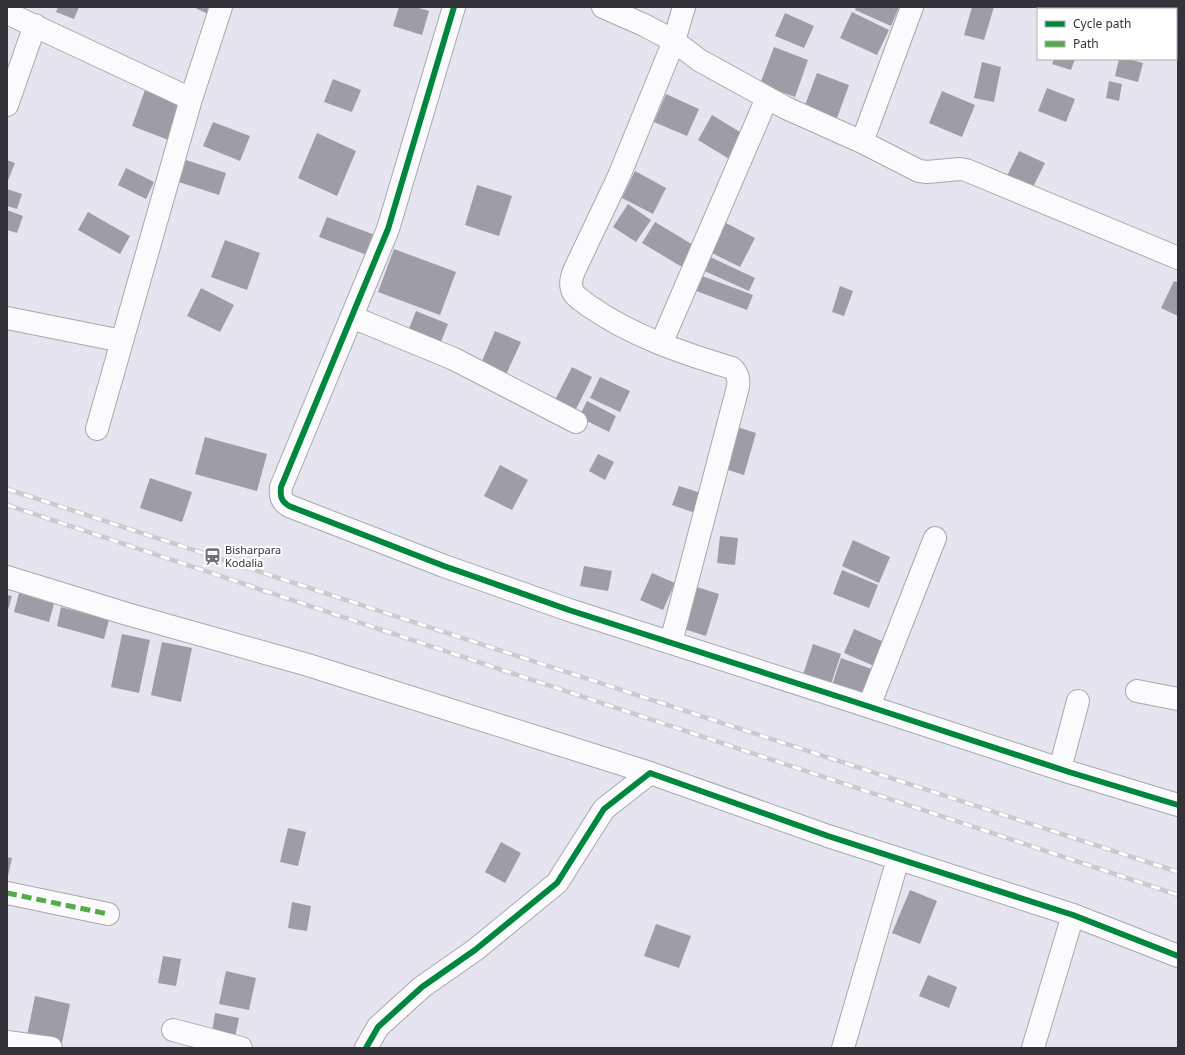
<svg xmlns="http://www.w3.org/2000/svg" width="1185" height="1055" font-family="'Noto Sans',sans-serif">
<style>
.building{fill:#9e9ca5}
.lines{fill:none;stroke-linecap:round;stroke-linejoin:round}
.minor-casing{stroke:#a8a7af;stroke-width:24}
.minor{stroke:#fbfbfd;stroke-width:22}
.rail-casing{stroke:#cbcacd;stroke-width:4.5}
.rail{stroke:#fff;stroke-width:3;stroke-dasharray:9;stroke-linecap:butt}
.quiet{stroke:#54ac46;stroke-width:5;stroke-dasharray:10 5;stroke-linecap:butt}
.cycleway-casing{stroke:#fff;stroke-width:8}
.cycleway{stroke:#00873e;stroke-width:6}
.labels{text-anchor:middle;stroke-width:4;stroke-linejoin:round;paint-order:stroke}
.poi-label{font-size:11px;fill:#333239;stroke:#fff;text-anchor:start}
</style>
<rect width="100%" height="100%" fill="#e6e4ef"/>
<!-- building -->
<path class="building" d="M58,7H79L74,19L56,12Z
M193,7H211L208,14Z
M399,7H416L429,11L422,35L393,26Z
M856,7H899L891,26L855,10Z
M972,7H994L984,40L964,35Z
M852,12L889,30L877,55L840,38Z
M785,13L814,26L804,48L775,36Z
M774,47L808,60L795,97L760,84Z
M1054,59H1075L1071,70L1052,64Z
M1119,59H1128L1143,63L1138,82L1115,76Z
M982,62L1001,67L994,102L974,98Z
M817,73L849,85L837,118L805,105Z
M333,79L361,90L352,112L324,102Z
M1109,81L1122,84L1119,101L1106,98Z
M1047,88L1075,99L1066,122L1038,111Z
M145,90L184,105L171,141L132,126Z
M942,91L975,105L962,137L929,123Z
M666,94L699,109L687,136L654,122Z
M712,115L745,135L731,160L698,140Z
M213,122L250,136L240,161L203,146Z
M317,133L356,151L337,196L298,178Z
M1019,151L1045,163L1032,189L1007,176Z
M7,160L15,163L7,183Z
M186,160L226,173L219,195L179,182Z
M126,168L154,182L146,199L118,185Z
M635,171L666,188L653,214L622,198Z
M477,185L512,196L499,236L465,225Z
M7,189L22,194L17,209L7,206Z
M628,204L651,220L636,242L613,227Z
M7,210L23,216L17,233L7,230Z
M88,212L130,236L120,254L78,230Z
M327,217L375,235L367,255L319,237Z
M720,220L755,238L740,267L706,250Z
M655,222L695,246L682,267L642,243Z
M225,240L260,253L247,290L211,277Z
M394,249L456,272L440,315L378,292Z
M706,255L755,278L749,291L700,269Z
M697,274L753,295L747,310L691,289Z
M1174,281L1178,282V316L1161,308Z
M840,286L853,291L844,316L832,312Z
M201,288L234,305L220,332L187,316Z
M416,311L448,324L438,349L406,336Z
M495,331L521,342L504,379L479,368Z
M572,367L592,377L575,411L555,400Z
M600,377L630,391L620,412L590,398Z
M587,401L616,416L609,432L579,417Z
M737,427L756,433L744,475L725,469Z
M205,437L267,454L257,491L195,474Z
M598,454L614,462L605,480L589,471Z
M500,465L528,480L512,510L484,496Z
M150,478L192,492L182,522L140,508Z
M679,486L701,493L695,513L672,505Z
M720,536L738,538L735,565L717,563Z
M853,540L890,557L879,583L842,566Z
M584,566L612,571L608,591L580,586Z
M842,570L878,585L869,608L833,594Z
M652,573L675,583L663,610L640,600Z
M697,587L719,594L706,636L684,629Z
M19,593L54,604L49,622L14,612Z
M7,595L12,596L7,613Z
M61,607L109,620L104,639L57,626Z
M854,629L891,645L881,669L844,653Z
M122,634L150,640L139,693L111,687Z
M162,642L192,648L181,702L151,695Z
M813,644L841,654L829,690L801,681Z
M841,658L880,672L870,701L831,688Z
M288,828L306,832L298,866L280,862Z
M501,842L521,853L505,883L485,872Z
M7,857L12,858L8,876H7Z
M910,890L937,901L920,944L892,933Z
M292,902L311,906L307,931L288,928Z
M656,924L691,936L679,968L644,956Z
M163,956L181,959L176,986L158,983Z
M226,971L256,978L249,1010L219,1004Z
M928,975L957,987L949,1008L919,996Z
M35,996L70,1004L62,1043L27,1036Z
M215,1013L239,1018L234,1042L211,1038Z"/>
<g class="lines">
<defs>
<path id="minor" d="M454,7L388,229L281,487C280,496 281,501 289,506L444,566L569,610L849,700L1069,772L1178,805
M603,7L644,25L674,41L699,60L786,108L862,142L919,171L927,172L960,169L966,170L1178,258
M1088,7L1094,9
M7,13L191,99
M1176,35H1178
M7,105L35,25
M862,142L912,7
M352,317L454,359L576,422
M7,318L122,341
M661,344L767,98
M97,429L191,99L221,7
M7,577L127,614L308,665L650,773
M671,642L738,387C739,379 738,374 732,368C682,353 632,336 589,306C583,301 574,297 572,289C570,283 572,276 574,271L619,176L674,41L684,7
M1137,691L1178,699
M869,706L935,538
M1060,769L1078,701
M7,893L108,914
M173,1030L241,1048
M7,1042L51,1048
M366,1048L378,1027L422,987L475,950L557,883L604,809L650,773L828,836L1073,915L1178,956
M843,1048L898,859
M1033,1048L1073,915"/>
</defs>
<!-- minor casing -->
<use href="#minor" class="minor-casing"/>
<!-- minor -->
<use href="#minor" class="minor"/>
<defs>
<path id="rail" d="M7,489L1178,872
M7,505L1178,895"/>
</defs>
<!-- rail casing -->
<use href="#rail" class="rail-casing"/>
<!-- rail -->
<use href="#rail" class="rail"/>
<!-- quiet -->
<path class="quiet" d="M7,893L108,914"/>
<defs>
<path id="cycleway" d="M454,7L388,229L281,487C280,496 281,501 289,506L444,566L569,610L849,700L1069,772L1178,805
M366,1048L378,1027L422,987L475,950L557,883L604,809L650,773L828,836L1073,915L1178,956"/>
</defs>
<!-- cycleway casing -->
<use href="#cycleway" class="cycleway-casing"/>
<!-- cycleway -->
<use href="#cycleway" class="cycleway"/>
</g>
<!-- icons -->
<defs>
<symbol id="station-bare" viewBox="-9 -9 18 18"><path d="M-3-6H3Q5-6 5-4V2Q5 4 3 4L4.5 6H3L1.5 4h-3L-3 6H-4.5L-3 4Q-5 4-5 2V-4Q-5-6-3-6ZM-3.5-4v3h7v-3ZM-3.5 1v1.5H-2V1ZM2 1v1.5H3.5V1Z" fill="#727079" stroke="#fff" stroke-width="2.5" paint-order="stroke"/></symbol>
</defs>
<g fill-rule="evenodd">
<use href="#station-bare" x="200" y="544" width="25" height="25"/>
</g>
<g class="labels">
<!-- poi labels -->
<g class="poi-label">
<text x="225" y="554">Bisharpara<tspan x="225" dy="13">Kodalia</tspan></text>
</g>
</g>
<!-- border -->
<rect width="1185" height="1055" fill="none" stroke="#333239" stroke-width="16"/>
<!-- legend -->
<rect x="1037" y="8" width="140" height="52" fill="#ffffff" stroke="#adadb0"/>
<rect x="1045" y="21" width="20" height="6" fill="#00873e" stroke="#adadb0"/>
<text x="1073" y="28" font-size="12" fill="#333239">Cycle path</text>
<rect x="1045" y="41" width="20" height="6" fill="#54ac46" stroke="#adadb0"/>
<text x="1073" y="48" font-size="12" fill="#333239">Path</text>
</svg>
